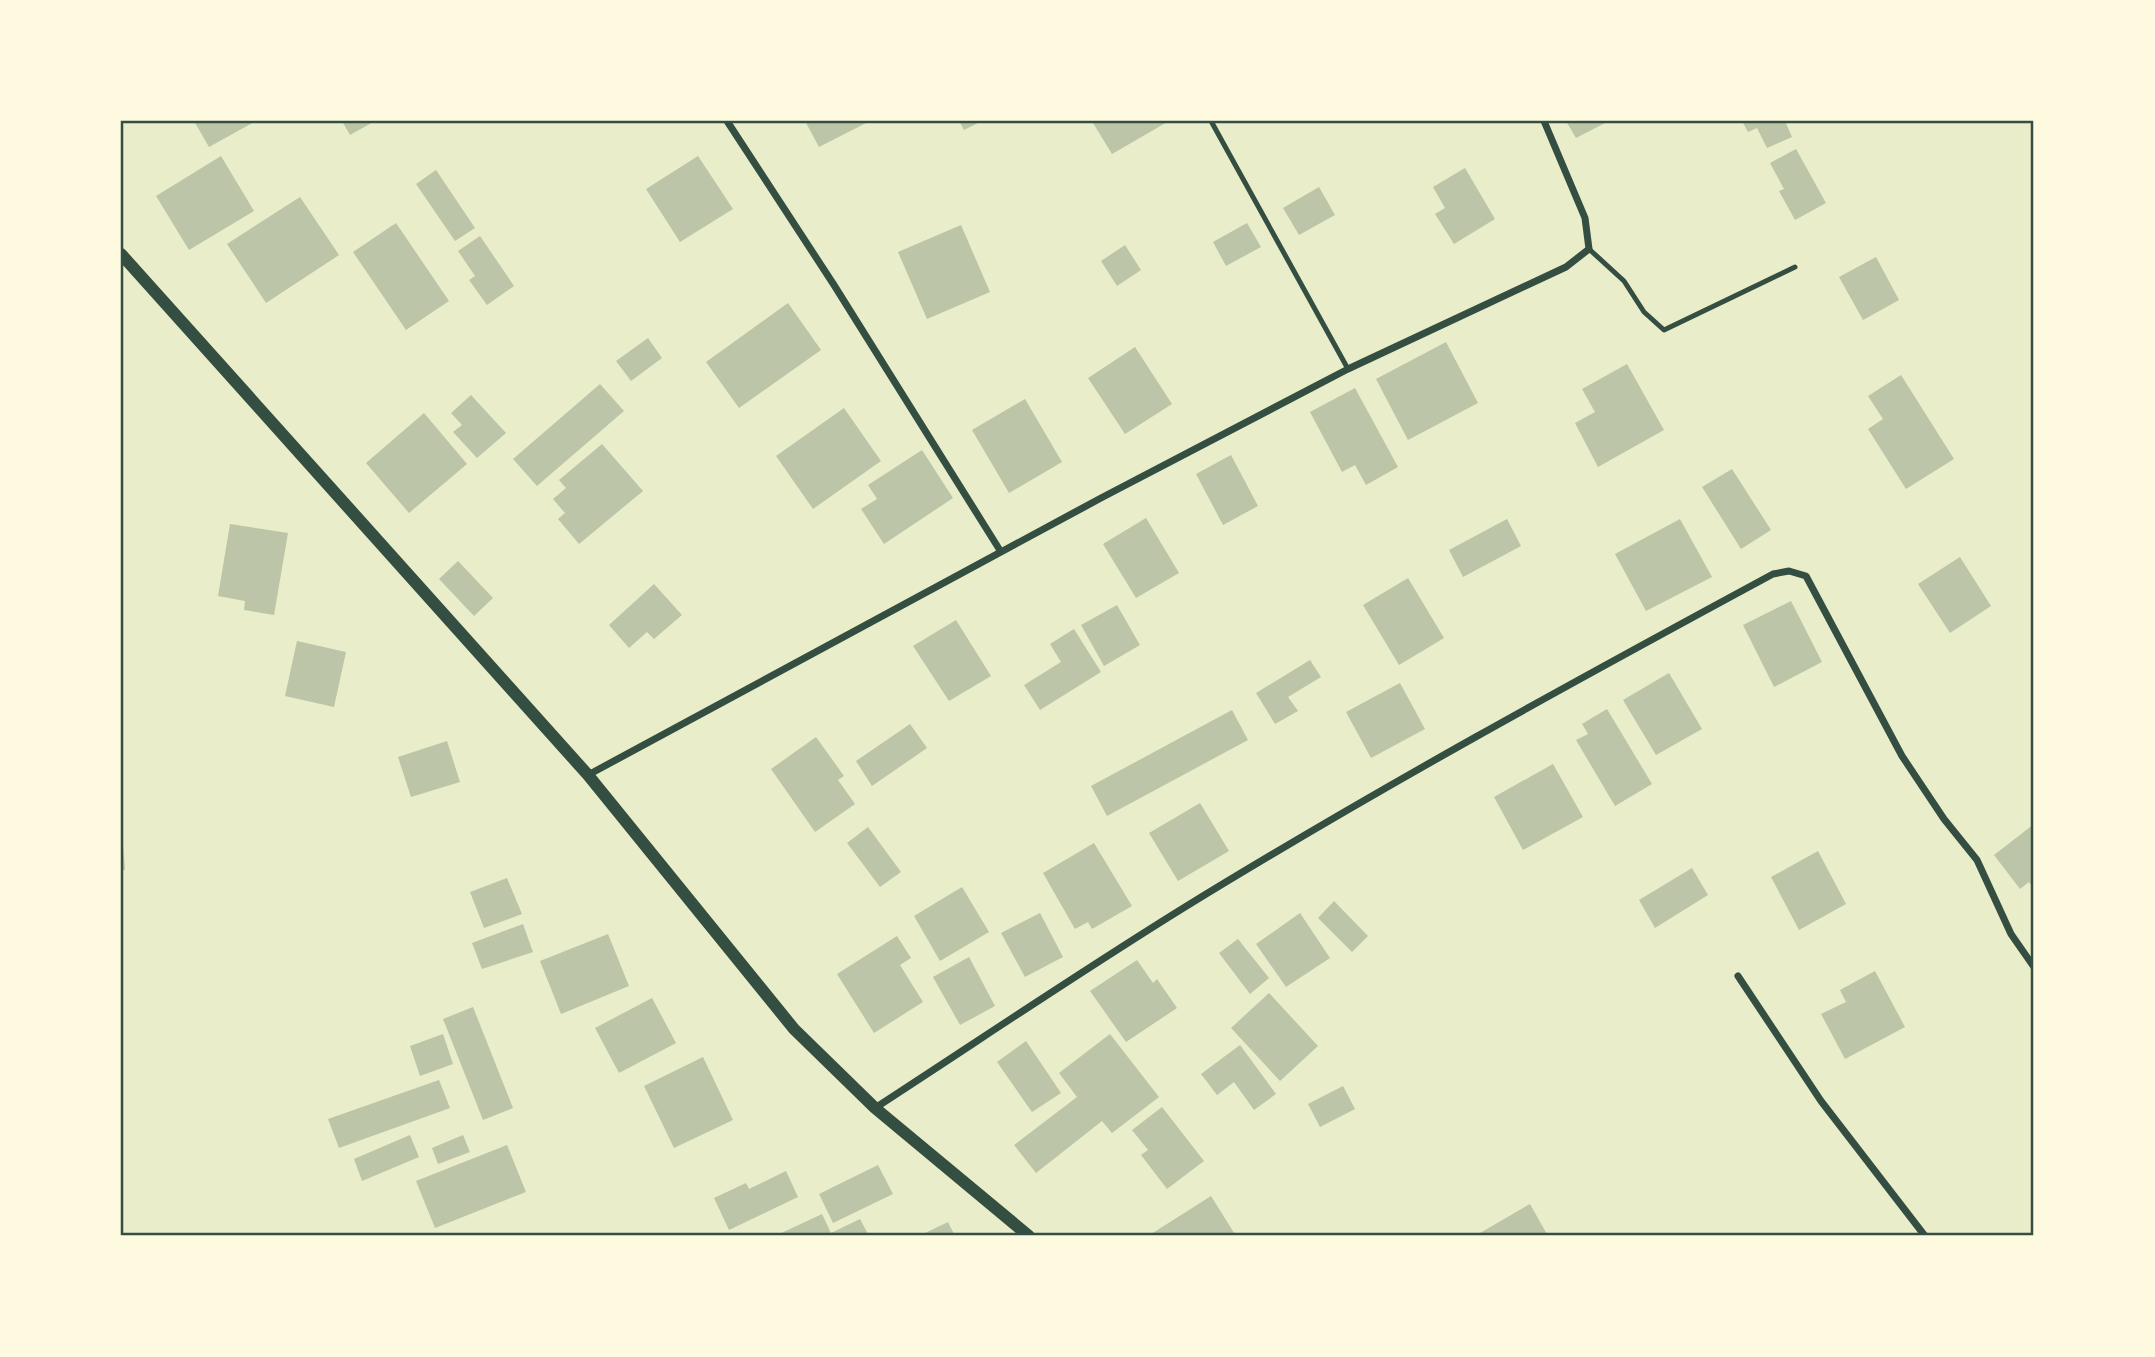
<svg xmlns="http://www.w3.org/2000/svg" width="2155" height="1357" font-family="Mulish,sans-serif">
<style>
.building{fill:#bcc5a7}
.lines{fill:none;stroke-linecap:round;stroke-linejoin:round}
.service{stroke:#344e41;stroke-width:5}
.minor{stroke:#344e41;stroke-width:7}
.tertiary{stroke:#344e41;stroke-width:12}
.neatline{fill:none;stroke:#344e41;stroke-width:2.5}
</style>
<rect width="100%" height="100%" fill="#e9edc9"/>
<!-- building -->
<path class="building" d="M194,121H256L209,147Z
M342,121H375L350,135Z
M805,121H870L819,147Z
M959,121H982L964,130Z
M1098,121H1169L1112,154L1093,123Z
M1566,121H1609L1576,138Z
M1742,121H1785L1792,137L1767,148L1757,128L1748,132Z
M1796,149L1826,203L1795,220L1779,191L1784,189L1770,163Z
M221,156L254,211L189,250L156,196Z
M698,156L733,209L680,242L646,189Z
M1465,168L1495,219L1454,244L1435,214L1445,208L1433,187Z
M436,170L475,228L455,241L416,184Z
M1319,187L1335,215L1299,235L1283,208Z
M300,197L339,255L266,303L227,244Z
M396,223L449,301L406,330L353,252Z
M1247,223L1261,247L1226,266L1213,242Z
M961,225L990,292L927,319L898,252Z
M480,236L514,286L487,305L469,280L475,276L458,251Z
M1125,245L1141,270L1117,286L1101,261Z
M1876,257L1899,300L1863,320L1839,277Z
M788,303L821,350L739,408L706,362Z
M648,338L662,358L631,381L616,361Z
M1446,342L1478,403L1408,440L1376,379Z
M1135,347L1172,404L1125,434L1088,378Z
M1627,364L1664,430L1598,467L1575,423L1595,412L1582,389Z
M1901,375L1954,459L1906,489L1868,429L1883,419L1868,396Z
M600,384L624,411L537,486L513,459Z
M1355,388L1398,467L1366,485L1355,465L1342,472L1310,412Z
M471,395L506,433L477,458L453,432L462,425L451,413Z
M1025,399L1062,462L1009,493L972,430Z
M844,408L881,461L813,509L776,456Z
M424,413L467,464L409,513L366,463Z
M602,444L643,491L579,544L558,519L565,513L553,499L566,488L559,480Z
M922,450L953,498L884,544L861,509L877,499L868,485Z
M1231,455L1258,506L1223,525L1196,474Z
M1732,469L1771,530L1741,549L1702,487Z
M1146,518L1179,573L1136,598L1103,544Z
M1507,519L1521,546L1463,577L1449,550Z
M1680,519L1712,577L1646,611L1615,554Z
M230,524L288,533L274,615L244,610L245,601L218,596Z
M1960,557L1991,606L1950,633L1918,584Z
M458,561L493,598L474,616L439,579Z
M1408,578L1444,638L1399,665L1363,605Z
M654,584L682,615L654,639L647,632L629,648L609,625Z
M1791,601L1822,662L1774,687L1743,625Z
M1117,605L1140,645L1104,666L1081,625Z
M956,620L991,676L949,701L913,646Z
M1074,629L1101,672L1040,710L1024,685L1061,662L1050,644Z
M297,641L346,652L334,707L285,696Z
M1310,660L1321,677L1288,697L1298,711L1275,724L1256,693Z
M1669,673L1702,729L1656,755L1623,700Z
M1400,683L1425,729L1371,758L1346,712Z
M1607,709L1652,784L1615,806L1576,740L1588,734L1582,724Z
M1232,710L1248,740L1107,816L1091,786Z
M910,724L927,748L872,786L856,761Z
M816,737L844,776L838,780L855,804L815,832L771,769Z
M447,741L460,782L411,797L398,757Z
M1553,764L1583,817L1523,850L1494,797Z
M1200,803L1229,851L1178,881L1149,833Z
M2034,824V889L2029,882L2020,889L1994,855Z
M868,827L901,872L880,887L847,843Z
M1094,843L1132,906L1092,929L1088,922L1075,929L1043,873Z
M121,844H123L125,870H121Z
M1818,851L1846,904L1799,930L1771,877Z
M1692,868L1708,895L1655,928L1639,900Z
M507,878L522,914L484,928L470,892Z
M962,887L989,932L940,961L914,916Z
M1334,901L1368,936L1352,952L1318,918Z
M1040,913L1063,957L1025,977L1001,933Z
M1300,913L1330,958L1286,987L1256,944Z
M523,924L533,952L482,969L472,943Z
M608,934L629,986L561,1014L540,961Z
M897,936L911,958L900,965L923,1002L874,1033L837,974Z
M1238,939L1269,978L1250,994L1219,953Z
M969,957L995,1006L960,1025L933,977Z
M1137,960L1153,983L1157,979L1177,1008L1126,1042L1090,991Z
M1875,971L1905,1027L1845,1059L1821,1014L1846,1002L1840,990Z
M1269,993L1318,1046L1280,1081L1231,1028Z
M652,998L676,1043L619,1073L595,1028Z
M473,1007L513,1108L483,1120L443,1019Z
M443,1034L453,1064L420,1076L410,1046Z
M1110,1034L1159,1097L1112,1133L1102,1121L1036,1173L1014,1145L1077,1097L1059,1073Z
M1026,1041L1061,1093L1032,1112L997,1062Z
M1240,1045L1276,1094L1254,1110L1234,1082L1217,1095L1201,1074Z
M703,1057L733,1120L674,1148L644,1086Z
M439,1080L450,1108L339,1148L328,1119Z
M1343,1086L1355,1109L1320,1127L1308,1104Z
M1162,1107L1204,1161L1167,1189L1141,1155L1148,1150L1132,1130Z
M410,1135L419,1157L362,1181L354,1159Z
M463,1135L470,1152L438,1164L432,1148Z
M507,1145L526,1192L435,1228L416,1181Z
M878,1165L893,1194L833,1223L819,1194Z
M786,1171L798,1197L729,1230L714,1198L746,1183L749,1189Z
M1211,1196L1236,1236H1148Z
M1530,1204L1548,1236H1475Z
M822,1214L831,1233L860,1219L869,1236H775Z
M948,1222L955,1236H919Z"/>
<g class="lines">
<!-- service -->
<path class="service" d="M1211,121L1348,369
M1589,249L1624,281L1644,312L1664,330L1795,267"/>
<!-- minor -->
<path class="minor" d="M727,121L834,285L1001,552
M588,775L1101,498L1348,369L1566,267L1589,249L1585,218L1544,121
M1738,976L1821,1101L1925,1236
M875,1108C978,1041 1080,972 1185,907C1377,789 1575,681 1773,574L1789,571L1806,576L1902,756L1944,819L1977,860L2011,934L2034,967"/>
<!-- tertiary -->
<path class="tertiary" d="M121,254L588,775L794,1029L875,1108L1029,1236"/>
</g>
<!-- border -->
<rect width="2155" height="1357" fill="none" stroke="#fefae0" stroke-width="245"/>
<rect x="122" y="122" width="1910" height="1112" class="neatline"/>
</svg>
